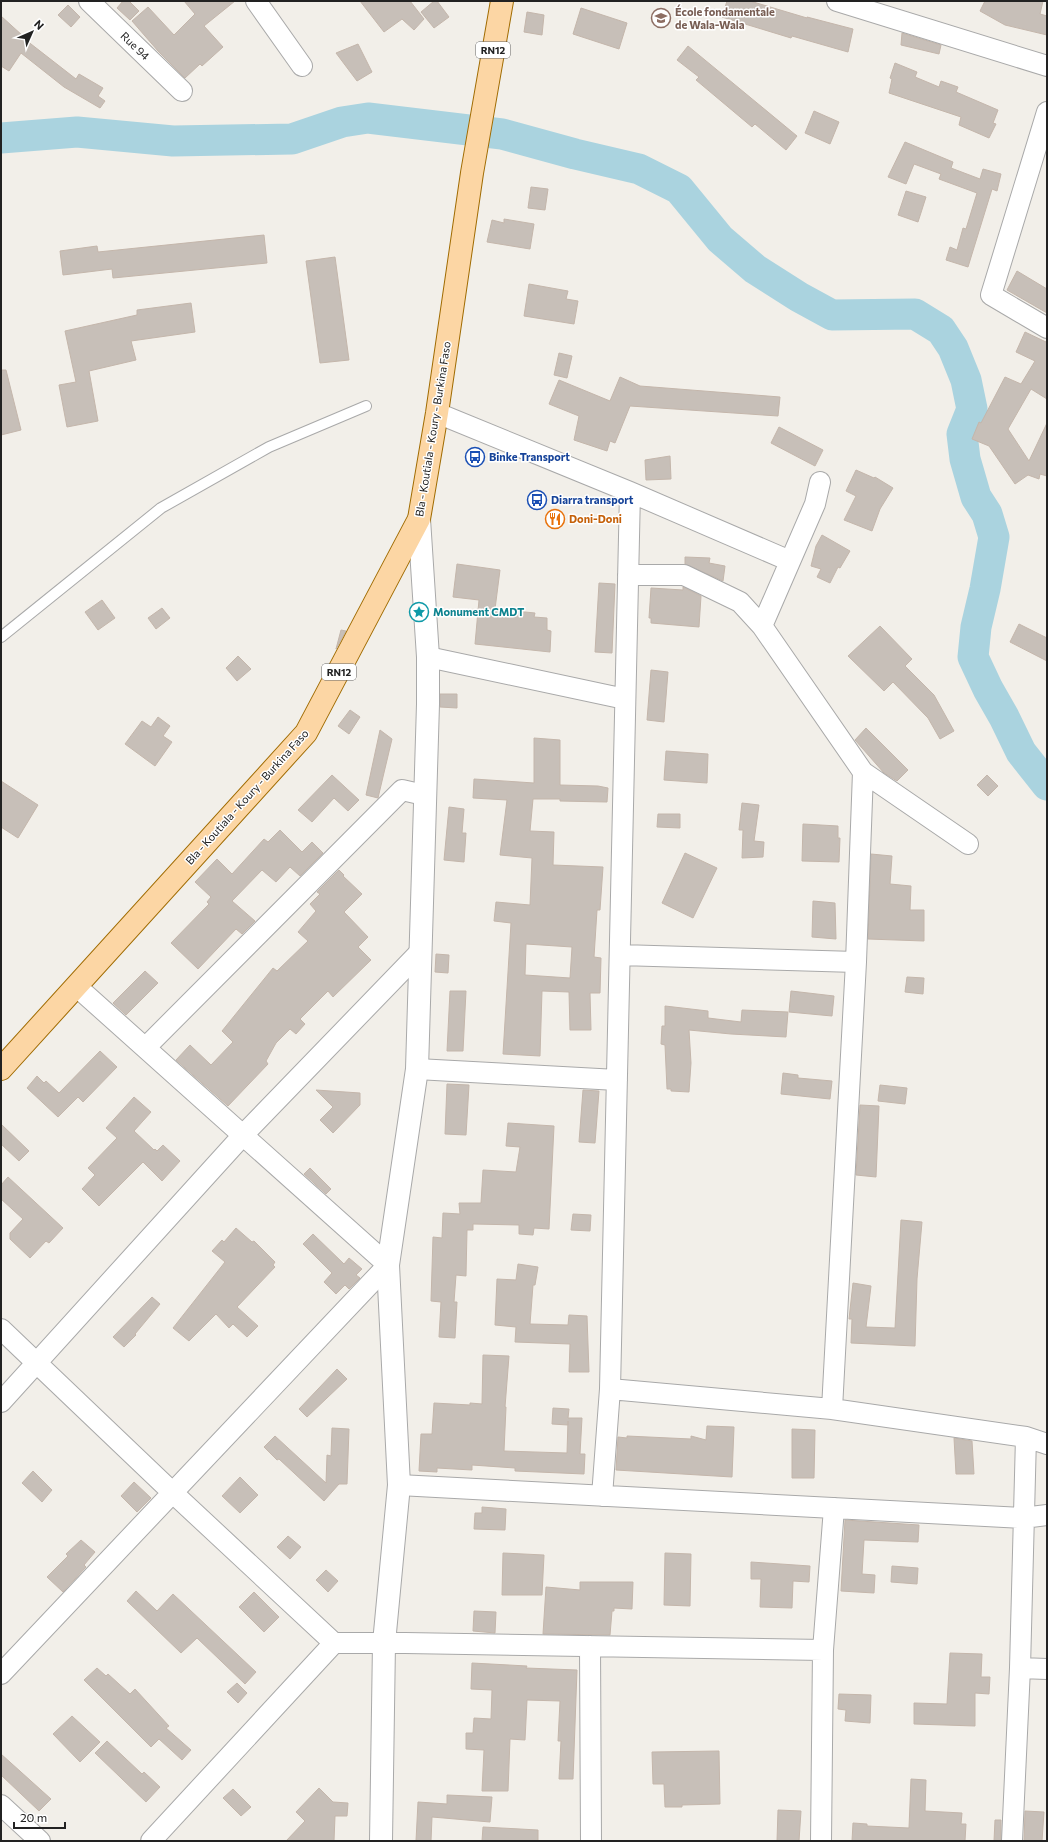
<svg xmlns="http://www.w3.org/2000/svg" width="1048" height="1842" font-family="Commissioner,sans-serif">
<style>
.lines{fill:none;stroke-linecap:round;stroke-linejoin:round}
.river{stroke:#aad3df;stroke-width:31}
.building{fill:#c7bfb8;stroke:#c4b6ab;fill-rule:evenodd}
.service-casing{stroke:#a9a9a9;stroke-width:12}
.minor-casing{stroke:#a9a9a9;stroke-width:22}
.tertiary-casing{stroke:#a9a9a9;stroke-width:24}
.primary-casing{stroke:#a06b00;stroke-width:24}
.service{stroke:#fff;stroke-width:10}
.minor{stroke:#fff;stroke-width:20}
.tertiary{stroke:#fff;stroke-width:22}
.primary{stroke:#fcd6a4;stroke-width:22}
.labels{text-anchor:middle;stroke-width:3;stroke-linejoin:round;paint-order:stroke}
.shield{fill:#fff;stroke:#646464;stroke-width:1}
.shield-label{font-size:10px;font-weight:bold;fill:#222}
.education-label{font-size:11px;font-weight:bold;fill:#785e54;stroke:#fff;text-anchor:start}
.street-label{font-size:11px;fill:#222;stroke:#fff}
.transit-label{font-size:11px;font-weight:bold;fill:#164399;stroke:#fff;text-anchor:start}
.food-label{font-size:11px;font-weight:bold;fill:#c56008;stroke:#fff;text-anchor:start}
.culture-label{font-size:11px;font-weight:bold;fill:#0d838f;stroke:#fff;text-anchor:start}
</style>
<rect width="100%" height="100%" fill="#f2efe9"/>
<g class="lines">
<!-- river -->
<path class="river" d="M1,138L77,132L173,141L292,139L342,122L368,118L502,134L575,154L639,169L679,189L720,239L755,269L799,297L832,315L915,314L941,330L953,348L966,380L972,409L962,434L965,459L976,497L987,514L994,537L985,589L976,627L973,657L988,689L1004,717L1021,752L1047,785"/>
</g>
<!-- building -->
<path class="building" d="M123,1H129L139,11L130,20L117,8Z
M184,1H235L204,26L223,47L202,66L200,64L185,78L158,51L132,21L148,7L174,35L195,14Z
M360,1H410L424,19L414,30L402,19L384,32Z
M434,1H437L449,17L434,28L421,12Z
M727,1H750L807,18V17L853,29L848,52L792,36L791,38L722,17Z
M985,1H1043L1040,14L1047,16V35L1005,25L980,11Z
M68,5L80,17L71,27L58,15Z
M581,8L627,23L619,49L573,34Z
M527,12L544,15L542,35L524,32Z
M1,16L23,36L22,37L76,79L79,74L103,88L98,96L105,101L100,108L64,87L21,53L9,71L1,66Z
M902,33L941,45L939,54L901,45Z
M358,44L372,72L357,81L336,53Z
M688,46L797,136L786,150L755,124L752,127L696,80L699,77L677,60Z
M895,63L917,72L915,77L939,87L941,81L958,87L956,92L998,110L993,123L996,124L989,138L959,125L961,117L889,93L892,79L890,78Z
M814,111L839,122L830,144L805,133Z
M905,142L953,162L951,168L980,179L983,169L1001,174L997,191L992,189L968,267L946,260L950,247L957,250L963,228L966,229L977,193L939,179L941,174L914,164L906,184L888,177Z
M531,187L548,189L545,210L528,208Z
M906,191L926,197L918,222L898,215Z
M504,219L534,224L530,249L487,242L492,220L504,223Z
M264,235L267,263L113,278L112,269L63,275L60,251L97,246L98,252Z
M335,257L349,360L320,363L306,261Z
M1017,271L1047,289V313L1007,290Z
M529,284L568,291L566,299L578,301L574,324L524,316Z
M191,303L195,332L131,341L136,360L89,371L98,421L67,427L59,385L76,382L65,331L137,315V310Z
M1025,332L1046,342L1047,340V399L1031,389L1008,429L1029,461L1047,423V476L1040,474L1039,479L1028,475L1015,484L989,446L972,439L979,422L981,423L1005,377L1021,384L1035,361L1016,352Z
M559,353L572,356L567,378L554,375Z
M1,370H6L21,430L1,435Z
M620,377L640,386L780,397L778,416L630,406L615,443L610,441L607,451L574,440L579,416L549,404L559,380L610,401Z
M779,427L823,450L815,466L771,443Z
M670,456L671,479L646,480L645,460Z
M856,470L874,478L875,477L893,488L880,509L872,531L844,520L856,496L846,491Z
M822,535L850,551L840,568L838,567L830,583L817,577L821,569L811,566L816,546Z
M685,557L710,558L709,563L725,566L723,581L685,564Z
M457,564L500,570L495,609L535,613L534,617L547,618V630L551,631L550,652L475,644L479,600L453,597Z
M599,583L615,584L612,653L595,652Z
M683,587L701,596L699,627L651,623V618H649L651,588L683,590Z
M102,600L115,618L98,630L85,612Z
M162,608L170,618L156,629L148,618Z
M1019,624L1047,638V661L1010,642Z
M880,626L912,659L905,666L934,695L954,731L940,739L928,718L893,682L884,691L848,656Z
M341,630L346,631L336,649Z
M238,656L251,669L237,681L226,668Z
M651,670L668,672L664,722L647,720Z
M440,694H457V708L440,707Z
M350,710L360,717L349,734L338,726Z
M158,717L170,726L163,736L172,742L155,766L125,744L142,721L151,727Z
M866,728L908,770L897,781L884,773L855,740Z
M380,730L392,739L378,798L366,795Z
M534,738L560,740V785L598,786L608,788L607,802L560,801V799H533L530,831L554,832L553,865L603,867L600,910H597L594,957L601,958L600,993H590L591,1030H570L569,992L542,991L540,1056L503,1054L511,923L494,921L496,902L530,905L532,858L500,855L507,800L473,798L474,779L534,783ZM526,944L572,947L570,978L525,975Z
M666,751L708,754L707,783L664,780Z
M332,775L359,800L348,811L334,798L312,822L298,810Z
M987,775L998,786L988,796L977,785Z
M1,781L38,805L18,838L1,827Z
M742,803L759,805L754,841L764,842L763,857L742,858L743,830H739Z
M449,807L464,809L462,833H466L464,862L444,860Z
M658,814H680V828L657,827Z
M803,824L838,826V838H840L839,862L802,861Z
M280,830L302,852L312,842L323,853L300,876L290,867L276,882L262,870L232,901L255,921L242,934L236,929L198,969L171,943L209,904L207,902L211,897L195,882L217,859L232,874L264,839L268,842Z
M685,853L717,868L693,918L662,903Z
M871,854L892,856L890,884L911,886L910,910H924V941L868,939Z
M339,870L344,875L343,876L362,894L344,912L368,937L358,947L371,960L333,997L328,991L300,1019L305,1024L296,1034L290,1029L276,1043L266,1061L268,1064L228,1106L176,1060L190,1045L211,1065L233,1042L222,1031L273,968L277,971L308,941L298,932L316,911L310,904L320,894L317,892Z
M813,901L835,903L836,939L812,937Z
M436,954L449,955L448,973L435,972Z
M145,971L158,983L126,1015L113,1003Z
M907,977L924,978L923,994L905,992Z
M450,991H466L463,1051H447Z
M791,991L834,996L832,1016L789,1012Z
M665,1006L708,1011V1018L741,1022L742,1010L788,1012L786,1037L731,1034L689,1030L691,1063L689,1092L671,1091V1089H667L665,1045L661,1044L662,1026H665Z
M100,1051L117,1067L83,1102L78,1097L58,1117L27,1088L37,1076L44,1083L46,1081L59,1093Z
M783,1073L798,1075V1078L832,1081L830,1099L781,1094Z
M447,1084L469,1085L466,1135L445,1134Z
M880,1085L907,1088L905,1104L878,1101Z
M316,1090L360,1093V1105L333,1133L320,1120L333,1107Z
M583,1090L599,1091L595,1143L579,1142Z
M134,1097L151,1112L134,1131L154,1150L155,1149L157,1151L163,1145L180,1161L162,1181L143,1162L99,1206L82,1189L95,1175L88,1168L117,1138L106,1128Z
M860,1105L879,1106L876,1177L856,1175Z
M508,1123L554,1126L549,1229L534,1228L533,1235L519,1234V1225L473,1224V1230H467L466,1276L456,1275L454,1302H457L455,1338L439,1337L441,1302L431,1301L433,1237L442,1238L443,1213L460,1214L459,1203H481L483,1170L516,1172L520,1147L506,1146Z
M1,1124L29,1151L19,1161L1,1144Z
M310,1168L331,1189L326,1194L304,1174Z
M8,1177L63,1228L49,1243L46,1241L30,1258L10,1239V1233L23,1219L1,1199V1185Z
M573,1214L591,1215L590,1231L571,1230Z
M901,1220L922,1222L917,1279L915,1346L851,1343L852,1319H849L853,1283L871,1286L866,1327L895,1328Z
M236,1228L252,1242L254,1241L275,1262L273,1265L275,1267L237,1307L258,1326L247,1337L233,1324L229,1328L216,1314L189,1341L173,1328L225,1262L212,1251L222,1240L224,1242Z
M313,1234L344,1264L349,1258L362,1269L356,1275L360,1278L349,1289L345,1285L336,1294L324,1282L332,1273L303,1244Z
M518,1264L538,1267L535,1285H533L530,1324L568,1325L569,1315L587,1316L589,1372H569L570,1344L515,1342L516,1327L495,1325L497,1279L516,1280Z
M152,1297L160,1304L135,1334L136,1335L124,1347L113,1337Z
M483,1355L509,1356L505,1407H506L504,1451L567,1453L568,1421V1425L552,1424L553,1408L569,1409L568,1418H582L580,1454H585L584,1474L515,1471V1468L472,1465V1470L437,1468V1472L419,1471L421,1434H432L434,1403L470,1405V1403L482,1404Z
M337,1369L347,1379L307,1417L299,1409Z
M707,1426L734,1427L732,1477L616,1470L618,1437L627,1438V1436L691,1439V1436L706,1440Z
M332,1428L349,1429L347,1484H339L324,1501L279,1459L277,1460L264,1447L275,1436L326,1483L327,1455L331,1456Z
M792,1429L815,1430L814,1478H792Z
M954,1438L972,1441L974,1474H956Z
M33,1471L52,1490L42,1502L22,1483Z
M240,1477L258,1495L240,1513L222,1496Z
M134,1482L151,1498L137,1512L121,1496Z
M482,1507L506,1509L505,1530L474,1529L475,1513H482Z
M845,1520L919,1525L918,1542L864,1540L862,1574L875,1575L874,1593L841,1591Z
M288,1536L301,1547L290,1559L277,1547Z
M81,1540L95,1552L84,1565L86,1567L63,1592L47,1577L68,1556L66,1554Z
M503,1553L544,1555L542,1595H502Z
M665,1553L691,1554L690,1606L664,1605Z
M751,1562L810,1566L809,1582L793,1581L792,1608L760,1607L761,1579H751Z
M892,1566L918,1568L917,1584L891,1582Z
M326,1570L338,1581L328,1592L316,1580Z
M580,1582H633L632,1609L614,1608V1611H612L610,1635L543,1634L546,1587L580,1590Z
M136,1591L157,1611L173,1594L256,1672L245,1684L197,1638L181,1653L127,1601Z
M254,1592L279,1617L264,1632L239,1607Z
M474,1611L496,1612L495,1633L473,1631Z
M950,1653L982,1654L981,1677H990L989,1694L975,1693V1726L914,1724V1703L947,1704Z
M472,1663L527,1666L526,1668L577,1670L573,1779H559L561,1741H558L560,1701L527,1700L525,1740L510,1739L508,1791H482L484,1750L466,1749V1733H473L474,1718L491,1719L492,1690L471,1689Z
M97,1668L106,1676L108,1674L130,1694L135,1689L169,1726L166,1728L191,1750L182,1760L159,1739L151,1747L84,1680Z
M237,1683L247,1693L238,1703L227,1692Z
M839,1694L871,1695L870,1723L845,1721L846,1710L838,1709Z
M72,1716L100,1742L80,1762L53,1734Z
M107,1741L142,1774L144,1772L160,1787L146,1802L95,1753Z
M719,1751L720,1804L682,1805V1807H665L664,1784H653L652,1752Z
M1,1754L51,1799L39,1811L1,1775Z
M911,1779L926,1780L925,1811L962,1813L961,1824H966L965,1841H852L853,1823L867,1824V1826L909,1828Z
M319,1788L333,1802L348,1803L347,1816H335L334,1841H286L305,1821L296,1812Z
M233,1789L251,1807L241,1816L223,1798Z
M447,1795L492,1797L490,1822L432,1817L431,1841H416L418,1802L447,1804Z
M778,1810L801,1811L799,1841H777Z
M1025,1811L1044,1812L1042,1841H1024Z
M995,1820H1001V1841H994Z
M483,1827L538,1830V1841H482Z"/>
<g class="lines">
<defs>
<path id="service" d="M1,637L161,508L269,447L366,406"/>
<path id="minor" d="M89,1L182,91
M256,1L302,66
M837,1L1047,66
M1047,112L991,295L1047,328
M437,413L630,492L790,561
M628,575H684L740,602L762,626L863,772L968,844
M762,626L815,504L820,482
M428,657L625,699
M620,955L856,962
M146,1047L402,790L424,795
M417,1069L617,1080
M1,1329L173,1493L334,1643H405L823,1650
M610,1389L832,1409L1026,1437L1047,1444
M1,1402L244,1134L419,953
M832,1409L856,962L863,772
M399,1485L1023,1518L1047,1515
M602,1496L610,1389L630,492
M590,1646L591,1841
M1020,1668L1047,1669
M1,1674L388,1265L76,986
M1,1805L40,1841
M151,1841L334,1643
M821,1841L823,1650L834,1508
M1012,1841L1020,1668L1026,1437"/>
<path id="tertiary" d="M381,1841L384,1643L399,1485L388,1265L417,1069L428,704V657L419,519"/>
<path id="primary" d="M1,1069L306,733L419,519L437,413L472,173L502,1"/>
</defs>
<!-- service casing -->
<use href="#service" class="service-casing"/>
<!-- minor casing -->
<use href="#minor" class="minor-casing"/>
<!-- tertiary casing -->
<use href="#tertiary" class="tertiary-casing"/>
<!-- primary casing -->
<use href="#primary" class="primary-casing"/>
<!-- service -->
<use href="#service" class="service"/>
<!-- minor -->
<use href="#minor" class="minor"/>
<!-- tertiary -->
<use href="#tertiary" class="tertiary"/>
<!-- primary -->
<use href="#primary" class="primary"/>
</g>
<!-- icons -->
<defs>
<symbol id="school-ring" viewBox="-11 -11 22 22"><circle r="9.5" fill="#fff" stroke="#8d6e63" stroke-width="1.5"/><path d="M0-5L7-2L0 1L-7-2ZM-4 1L0 2.5L4 1V4Q0 6-4 4Z" fill="#8d6e63"/></symbol>
<symbol id="bus-ring" viewBox="-11 -11 22 22"><circle r="9.5" fill="#fff" stroke="#1a4fb4" stroke-width="1.5"/><path d="M-5-6H5V4H4V6H2V4H-2V6H-4V4H-5ZM-3.5-4V0h7V-4ZM-3.5 1.2v1.5H-2V1.2ZM2 1.2v1.5H3.5V1.2Z" fill="#1a4fb4"/></symbol>
<symbol id="restaurant-ring" viewBox="-11 -11 22 22"><circle r="9.5" fill="#fff" stroke="#e8710a" stroke-width="1.5"/><path d="M-5-6h1v4h1v-4h1v4h1v-4h1v5L-1.5 .5V6h-2V.5L-5-1ZM5-6V6H3V1.5H1.5Q1.5-4 5-6Z" fill="#e8710a"/></symbol>
<symbol id="sight-ring" viewBox="-11 -11 22 22"><circle r="9.5" fill="#fff" stroke="#0f9aa8" stroke-width="1.5"/><path d="M0-6L1.8-2.2L6-1.7L2.9 1.2L3.7 5.4L0 3.3L-3.7 5.4L-2.9 1.2L-6-1.7L-1.8-2.2Z" fill="#0f9aa8"/></symbol>
</defs>
<g fill-rule="evenodd">
<use href="#school-ring" x="650" y="7" width="22" height="22"/>
<use href="#bus-ring" x="464" y="446" width="22" height="22"/>
<use href="#bus-ring" x="526" y="489" width="22" height="22"/>
<use href="#restaurant-ring" x="544" y="508" width="22" height="22"/>
<use href="#sight-ring" x="408" y="601" width="22" height="22"/>
</g>
<g class="labels">
<!-- shield labels -->
<g class="shield">
<rect x="476" y="42" width="34" height="16" rx="3"/>
<rect x="322" y="664" width="34" height="16" rx="3"/>
</g>
<g class="shield-label">
<text x="493" y="54">RN12</text>
<text x="339" y="676">RN12</text>
</g>
<!-- education labels -->
<g class="education-label">
<text x="675" y="16">École fondamentale<tspan x="675" dy="13">de Wala-Wala</tspan></text>
</g>
<!-- street labels -->
<g class="street-label">
<text transform="translate(135 46) rotate(44)" y="4">Rue 94</text>
<text transform="translate(433 429) rotate(-81)" y="4">Bla - Koutiala - Koury - Burkina Faso</text>
<text transform="translate(247 797) rotate(-48)" y="4">Bla - Koutiala - Koury - Burkina Faso</text>
</g>
<!-- transit labels -->
<g class="transit-label">
<text x="489" y="461">Binke Transport</text>
<text x="551" y="504">Diarra transport</text>
</g>
<!-- food labels -->
<g class="food-label">
<text x="569" y="523">Doni-Doni</text>
</g>
<!-- culture labels -->
<g class="culture-label">
<text x="433" y="616">Monument CMDT</text>
</g>
</g>
<!-- border -->
<rect width="1048" height="1842" fill="none" stroke="#222222" stroke-width="4"/>
<!-- north arrow -->
<g transform="translate(32 32) rotate(45)" stroke="#ffffff" stroke-width="3" paint-order="stroke">
<path d="M0-3L7 15L0 10L-7 15Z" fill="#222222"/>
<text y="-6" font-size="11" font-weight="bold" text-anchor="middle" fill="#222222">N</text>
</g>
<!-- scale -->
<path d="M14 1822v6h51v-6" fill="none" stroke="#222222" stroke-width="2"/>
<text x="20" y="1822" font-size="12" fill="#222222" stroke="#ffffff" stroke-width="3" paint-order="stroke">20 m</text>
</svg>
